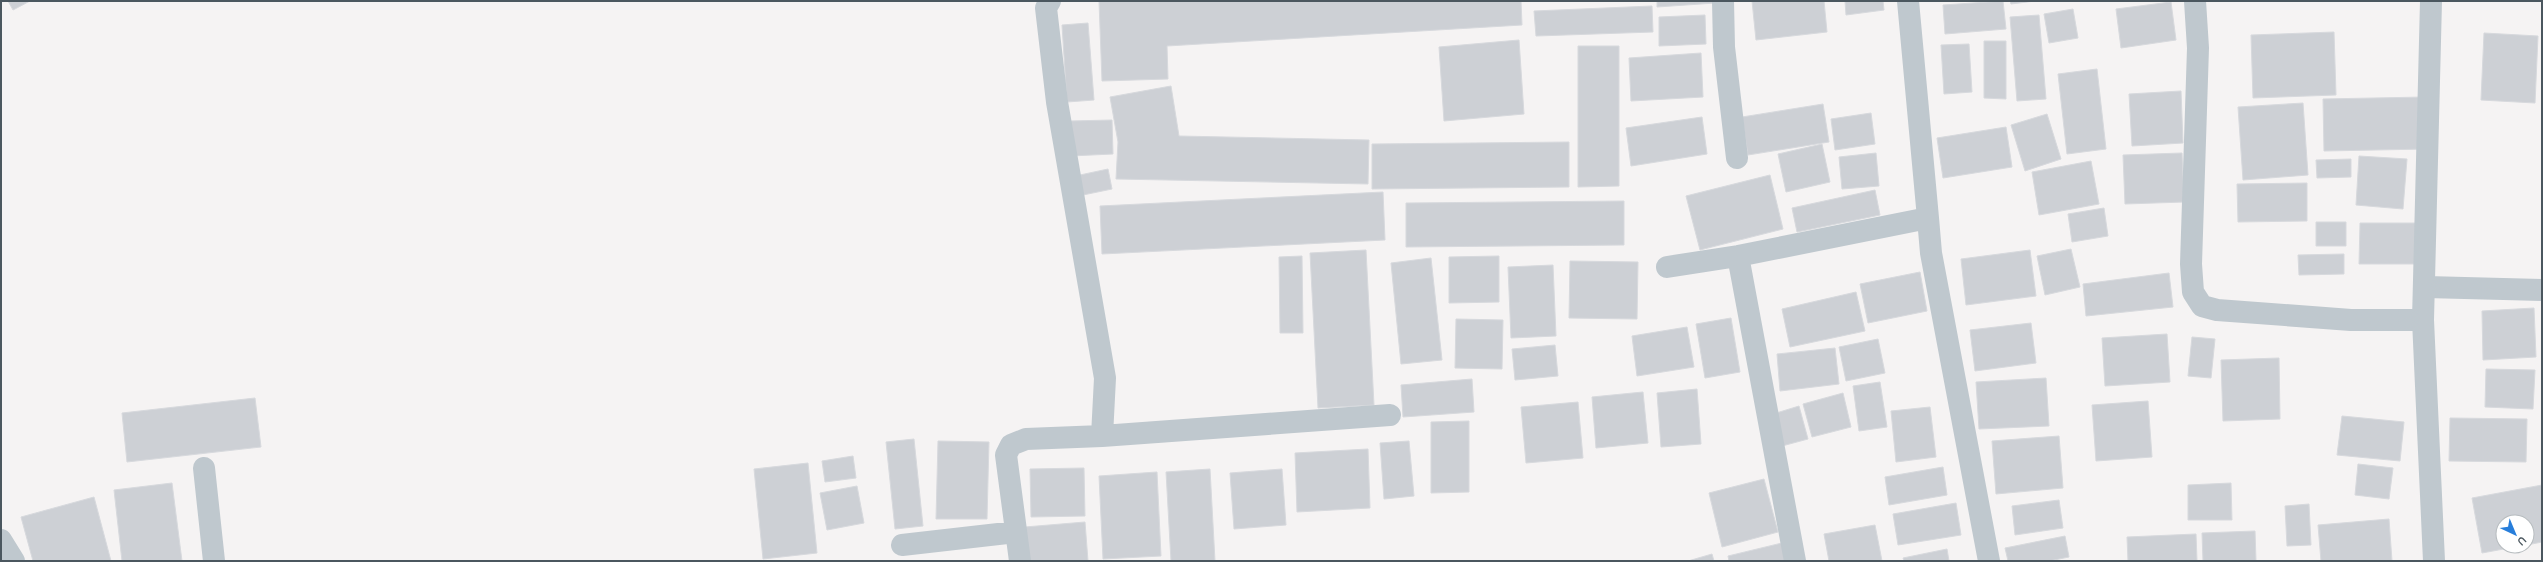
<svg xmlns="http://www.w3.org/2000/svg" width="2543" height="562" font-family="Quicksand,sans-serif">
<style>
.building{fill:#cdd0d5;stroke:#d7d9dd}
.lines{fill:none;stroke-linecap:round;stroke-linejoin:round}
.minor{stroke:#bfc8ce;stroke-width:22}
</style>
<rect width="100%" height="100%" fill="#f5f3f3"/>
<!-- building -->
<path class="building" d="M8,1H30L13,10Z
M1099,1H1521L1522,25L1167,46L1168,79L1102,81Z
M1657,1H1715V3L1657,7Z
M1752,1H1824L1827,32L1756,40Z
M1845,1H1883L1884,10L1846,15Z
M2003,1L2006,29L1945,34L1943,5Z
M2010,1H2035L2011,4Z
M2171,2L2176,40L2121,48L2116,9Z
M1652,6L1653,32L1536,36L1534,11Z
M2073,9L2078,38L2049,43L2044,14Z
M1705,15L1706,44L1659,46V17Z
M2039,15L2046,99L2017,101L2010,17Z
M1088,23L1094,100L1067,102L1062,25Z
M2334,32L2336,95L2253,98L2251,35Z
M2484,33L2538,36L2535,103L2481,100Z
M1519,40L1524,114L1444,121L1439,47Z
M1984,41H2006V99L1984,98Z
M1969,44L1972,92L1944,94L1941,45Z
M1578,46H1619V186L1578,187Z
M1701,53L1703,97L1631,101L1629,58Z
M2097,69L2106,149L2067,154L2058,74Z
M1171,86L1179,136L1369,140L1368,184L1116,179L1118,142L1110,97Z
M2181,91L2183,143L2132,146L2129,94Z
M2425,97L2426,149L2324,151L2323,99Z
M2303,103L2308,175L2243,180L2238,107Z
M1823,104L1829,142L1748,155L1742,117Z
M1871,113L1875,144L1835,150L1831,119Z
M2047,114L2061,159L2025,171L2011,125Z
M1702,117L1707,154L1631,166L1626,128Z
M1112,120L1113,154L1070,156V121Z
M2006,127L2012,167L1943,178L1937,138Z
M1569,142V187L1372,189V144Z
M1822,144L1830,182L1786,192L1778,154Z
M1876,153L1879,186L1842,189L1839,157Z
M2182,153L2184,202L2125,204L2123,155Z
M2359,156L2407,159L2403,209L2356,205Z
M2351,159V177L2317,178L2316,160Z
M2091,161L2099,204L2039,215L2032,172Z
M1108,169L1112,189L1083,195L1080,175Z
M1770,175L1783,229L1700,250L1686,196Z
M2307,183V221L2238,222L2237,184Z
M1875,190L1880,215L1797,232L1792,208Z
M1383,192L1385,240L1102,254L1100,206Z
M1624,201V245L1406,247V203Z
M2104,208L2108,236L2072,242L2068,214Z
M2316,222H2346V246H2316Z
M2360,223H2419L2418,264H2359Z
M2071,249L2080,287L2045,295L2037,256Z
M1366,250L1374,405L1318,408L1310,253Z
M2030,250L2036,296L1966,305L1961,259Z
M2344,254V274L2299,275L2298,255Z
M1302,256L1303,333H1280L1279,257Z
M1499,256V302L1449,303V257Z
M1431,258L1442,360L1401,364L1391,263Z
M1570,261L1638,262L1637,319L1569,318Z
M1553,265L1556,336L1511,338L1508,267Z
M1920,272L1927,311L1868,323L1860,284Z
M2169,273L2173,307L2086,316L2083,284Z
M1856,292L1865,331L1790,347L1782,309Z
M2534,308L2536,357L2483,360L2482,311Z
M1731,318L1740,372L1705,378L1696,324Z
M1456,319L1503,320L1502,369L1455,368Z
M2031,323L2036,363L1975,371L1970,330Z
M1687,327L1694,367L1637,376L1632,336Z
M2167,334L2170,382L2105,386L2102,338Z
M2192,337L2215,339L2211,378L2188,376Z
M1878,339L1885,373L1846,381L1839,347Z
M1555,345L1558,376L1515,380L1512,349Z
M1835,348L1839,384L1780,391L1777,354Z
M2279,358L2280,419L2223,421L2221,360Z
M2486,369L2535,370L2533,409L2485,407Z
M2046,378L2049,426L1979,429L1976,382Z
M1472,379L1474,412L1403,417L1401,385Z
M1880,382L1887,427L1859,431L1853,386Z
M1697,389L1701,444L1661,447L1657,393Z
M1643,392L1648,443L1596,448L1592,397Z
M1843,393L1851,427L1812,437L1803,404Z
M255,398L261,447L127,462L122,413Z
M2148,401L2152,457L2096,461L2092,405Z
M1578,402L1583,458L1526,463L1521,407Z
M1799,406L1808,439L1782,446L1773,414Z
M1930,407L1936,457L1896,462L1891,411Z
M2342,416L2404,422L2400,461L2337,455Z
M2450,418L2527,419L2526,462L2449,461Z
M1469,421V492L1431,493V422Z
M2059,436L2063,488L1996,494L1992,441Z
M914,439L923,526L895,529L886,442Z
M938,441L989,442L987,519H936Z
M1409,441L1414,496L1384,499L1380,443Z
M1368,449L1370,508L1297,512L1295,453Z
M853,456L856,478L825,482L822,461Z
M808,463L817,553L763,559L754,469Z
M2358,464L2393,468L2389,499L2355,495Z
M1943,467L1947,495L1889,505L1885,477Z
M1084,468L1085,516L1031,517L1030,469Z
M1210,469L1215,561H1171L1166,472Z
M1282,469L1286,525L1234,529L1230,473Z
M1157,472L1161,556L1103,559L1099,476Z
M1764,479L1778,532L1722,547L1709,493Z
M172,483L182,561H122L114,490Z
M2231,483L2232,520H2188V485Z
M2542,485V542L2527,545V522H2503V546H2520L2482,553L2472,498Z
M857,486L864,523L827,530L820,493Z
M94,497L111,561H33L21,517Z
M2059,500L2063,528L2015,535L2012,506Z
M1956,503L1961,535L1898,545L1893,514Z
M2309,504L2311,545L2287,546L2285,506Z
M2389,519L2392,561H2321L2318,525Z
M1085,522L1088,561H1028L1025,527Z
M1875,525L1882,561H1829L1824,534Z
M2255,531L2256,561H2203L2202,533Z
M2196,534L2197,561H2128L2127,537Z
M2065,536L2069,557L2049,561H2008L2005,548Z
M1786,542L1791,561H1729L1728,556Z
M1947,549L1949,561H1904L1903,558Z
M1712,554L1714,561H1688Z"/>
<g class="lines">
<!-- minor -->
<path class="minor" d="M1723,1L1724,47L1737,158
M1908,1L1928,218
M2195,1L2198,48L2191,264L2193,292L2202,306L2217,310L2351,320H2423
M2431,1L2423,320L2434,561
M1738,256L1795,561
M1667,267L1738,256L1928,218L1931,253L1989,561
M2426,287L2542,290
M1102,436L1390,415
M204,468L214,561
M1,540L14,561
M902,545L1016,532
M1020,561L1006,455L1011,445L1026,439L1102,436L1105,378L1057,102L1046,8L1050,1"/>
</g>
<!-- border -->
<rect width="2543" height="562" fill="none" stroke="#4b575f" stroke-width="4"/>
<!-- north arrow -->
<g transform="translate(2515 534) rotate(136)"><circle r="19" fill="#ffffff" stroke="#b7bcbf"/>
<path d="M0-3L7 15L0 10L-7 15Z" fill="#277edb"/>
<text y="-6" font-size="11" font-weight="bold" text-anchor="middle" fill="#4b575f">U</text>
</g>
</svg>
